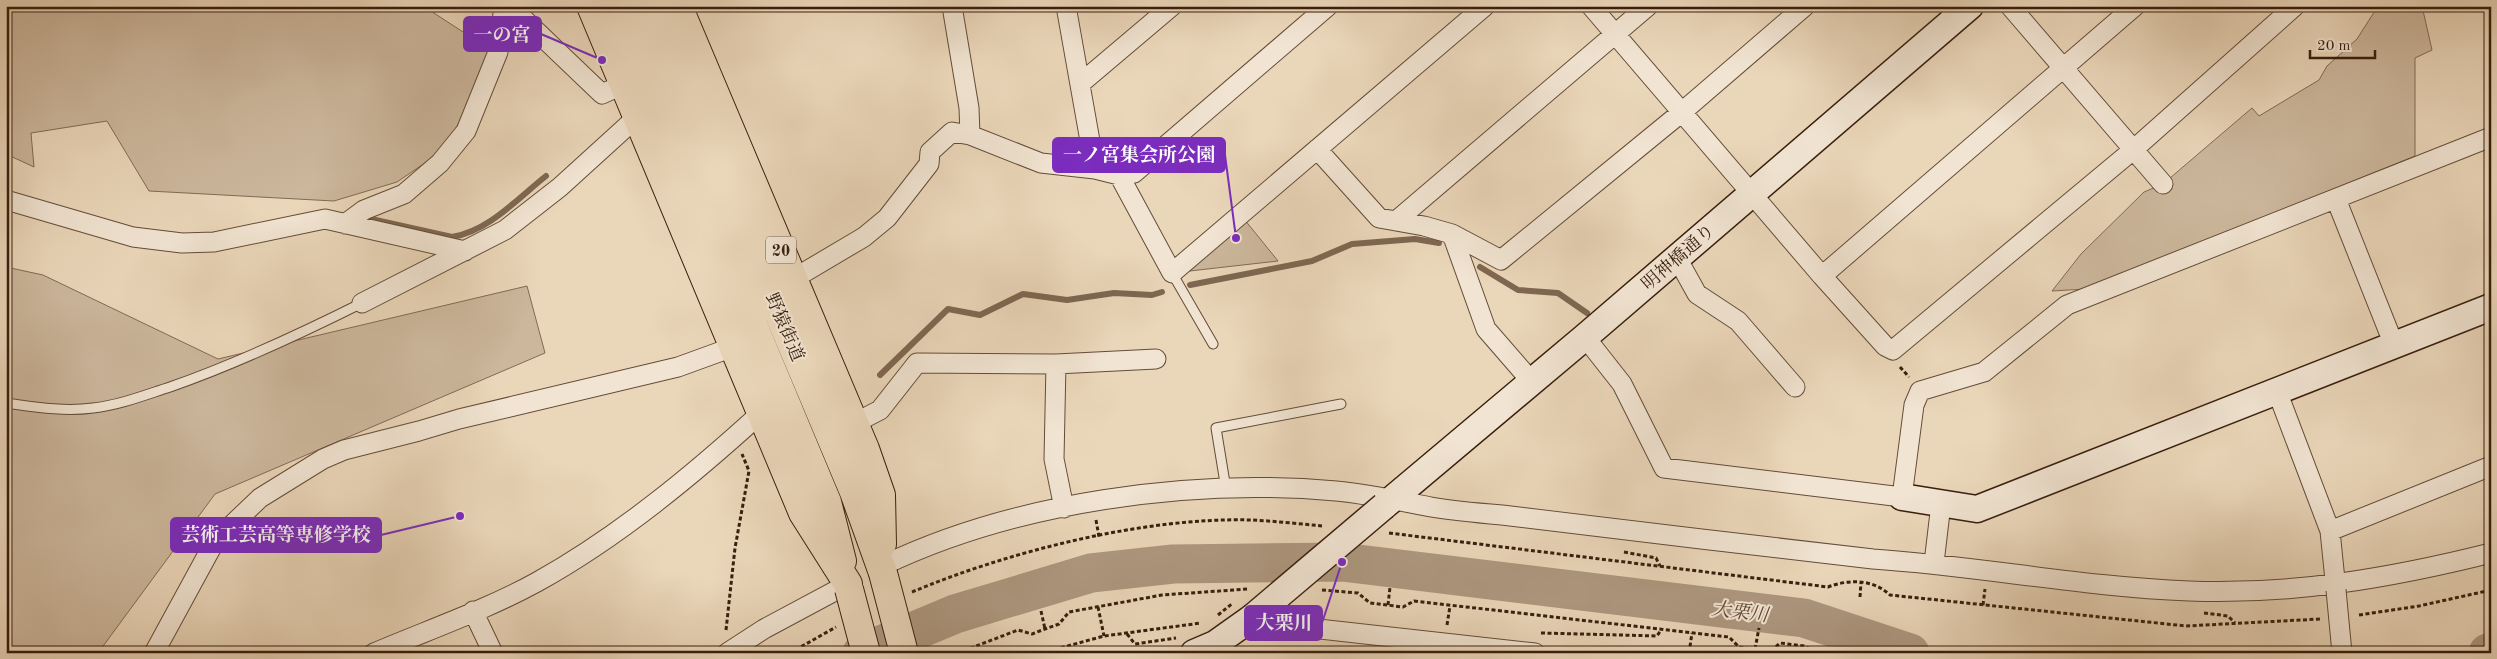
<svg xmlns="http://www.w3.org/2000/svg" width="2497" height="659" font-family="'Old Standard TT','Noto Serif JP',serif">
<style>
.green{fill:#ccb79c;stroke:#826a54}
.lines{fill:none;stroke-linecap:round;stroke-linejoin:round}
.stream{stroke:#7e6751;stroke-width:6}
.river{stroke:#ad977f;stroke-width:39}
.lane-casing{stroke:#644c38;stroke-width:11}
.street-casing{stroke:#644c38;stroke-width:21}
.secondary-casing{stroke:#381e0d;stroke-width:29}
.primary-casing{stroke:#381e0d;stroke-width:30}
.path{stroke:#381e0d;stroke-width:3;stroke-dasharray:4 2.5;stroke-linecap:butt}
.lane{stroke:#f1e4d2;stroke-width:9}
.street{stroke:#f1e4d2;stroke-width:19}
.secondary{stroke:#f1e4d2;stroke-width:26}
.primary{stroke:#ead6b9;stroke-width:28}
.street-bridge-casing{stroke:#644c38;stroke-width:21;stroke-linecap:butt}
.secondary-bridge-casing{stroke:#381e0d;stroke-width:29;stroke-linecap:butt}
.primary-bridge-casing{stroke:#381e0d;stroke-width:30;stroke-linecap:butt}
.path-bridge{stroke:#381e0d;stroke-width:3;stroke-dasharray:4 2.5;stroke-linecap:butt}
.street-bridge{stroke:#f1e4d2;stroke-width:19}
.secondary-bridge{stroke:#f1e4d2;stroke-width:26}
.primary-bridge{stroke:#ead6b9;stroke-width:28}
.labels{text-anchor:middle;stroke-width:4;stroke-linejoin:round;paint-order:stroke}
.shield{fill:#f1e4d2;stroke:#705948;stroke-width:1}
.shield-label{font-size:16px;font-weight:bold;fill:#381e0d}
.street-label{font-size:18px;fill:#381e0d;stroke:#f1e4d2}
.water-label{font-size:19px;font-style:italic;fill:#614835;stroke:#f1e4d2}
.leader{fill:none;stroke:#7b2cbf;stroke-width:2}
.callout-dot{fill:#7b2cbf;stroke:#f1e4d2;stroke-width:2}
.callout{fill:#7b2cbf;stroke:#7b2cbf;stroke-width:2}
.callout-label{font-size:19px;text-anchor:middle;font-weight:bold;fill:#fff}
</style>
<rect width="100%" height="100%" fill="#ead6b9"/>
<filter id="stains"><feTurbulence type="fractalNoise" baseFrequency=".004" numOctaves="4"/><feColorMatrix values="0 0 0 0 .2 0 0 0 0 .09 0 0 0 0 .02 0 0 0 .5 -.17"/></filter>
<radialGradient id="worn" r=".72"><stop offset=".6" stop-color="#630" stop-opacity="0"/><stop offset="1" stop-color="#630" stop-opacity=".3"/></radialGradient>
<!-- green -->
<path class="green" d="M6,6H423L491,50L471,104L441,152L397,182L334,201L149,191L107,121L31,133L34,167L6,154Z
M2378,6H2422L2432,50L2415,58V156L2086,289L2052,291L2081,254L2144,192L2163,184L2252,108L2259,116L2319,80L2327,66L2357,39Z
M1240,214L1278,261L1172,273Z
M6,267L43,275L218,359L527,286L545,353L215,494L98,653H6Z"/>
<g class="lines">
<!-- stream -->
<path class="stream" d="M371,219L452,237C489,231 518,198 546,176
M1480,267L1518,290L1558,293L1587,313
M1190,285L1312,261L1352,244L1415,239L1439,243
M880,375L948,309L980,315L1023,294L1067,300L1114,293L1152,295L1162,292"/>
<!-- river -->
<path class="river" d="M862,653L955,614L1091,573L1173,564L1342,562L1804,618L1910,653
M2488,653L2491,652"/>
<defs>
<path id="lane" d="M1172,273L1213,344
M6,403C35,407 64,412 93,408C120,405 145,395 170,387C236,364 300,334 362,303
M1226,489L1216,428L1341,404"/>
<path id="street" d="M510,6L602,94L624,84
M952,6L969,108L970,135
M1066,6L1095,169
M1591,6L1822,276L1885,346L1893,350L2133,150L2295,6
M2010,6L2163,184
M1081,83L1172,6
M1317,149L1379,218L1424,226L1452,234L1486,329L1532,382
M1119,175L1134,173L1328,6
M2336,199L2394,345
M6,200L133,237L182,243L214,242L325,219L465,251
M1396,221L1648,6
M345,224L364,210L404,194L440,163L466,131L498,52L504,6
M1452,234L1501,260L1682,112L1805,6
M1677,258L1697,294L1738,321L1795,387
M1822,276L2135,6
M793,279L864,237L887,218L929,164L930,152L952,132L970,135L1041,163L1095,169L1119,175L1172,273L1485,6
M362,303L505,230L560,187L637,117
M1585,337L1622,384L1664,468L1902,497L1914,405L1920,391L1984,372L2067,305L2491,137
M2277,391L2330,531L2336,590
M855,423L880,410L917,363L1056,364
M1064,508L1054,459L1056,364L1156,359
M2330,531L2491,466
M1934,563L1941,504
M882,566C1015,502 1190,478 1336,491C1368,494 1400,501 1431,507C1454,511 1478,513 1502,515C1626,530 1749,545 1873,559C1979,566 2083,587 2189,591C2292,595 2391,578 2491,553
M473,611L493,653
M1248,621L1535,653
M154,653L215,541L260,498L323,459L344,450L419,431L459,419L678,367L733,347
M374,653C428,630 486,610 537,582C618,537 693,475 761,413
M727,653L764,629L848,584"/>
<path id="secondary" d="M1902,497L1977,509L2491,307
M1384,506L1585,337L1970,6
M1194,653L1215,644L1253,617"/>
<path id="primary" d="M591,6L803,513L848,584
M620,6L827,502L842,561
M649,6L854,492L883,573
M678,6L865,449L881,495L882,544"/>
</defs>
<!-- lane casing -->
<use href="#lane" class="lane-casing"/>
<!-- street casing -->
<use href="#street" class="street-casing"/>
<!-- secondary casing -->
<use href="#secondary" class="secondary-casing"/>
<!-- primary casing -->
<use href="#primary" class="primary-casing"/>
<!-- path -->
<path class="path" d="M1900,367L1909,377
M1096,520L1099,537
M1389,533L1828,587C1849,579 1873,579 1890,595L2186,626L2320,619
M1624,552L1656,558L1660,566
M1322,590L1358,593L1370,603L1403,607L1414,601L1729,637L1739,647L1770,652L1780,643L1804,646L1819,653
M912,592C1010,551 1145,517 1251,520C1275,521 1300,524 1323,526
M1860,597L1861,582
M1388,605L1390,587
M1983,605L1985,589
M1098,607L1104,636
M1041,611L1045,629
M2204,613L2228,616L2235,623
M2359,615L2419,606L2491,590
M1447,625L1450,606
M726,630L735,548L749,471L742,454
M1541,633L1657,636L1661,630
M1127,634L1135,644L1176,638
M1755,649L1759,628
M790,653L836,627
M958,653L1018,630L1032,634L1045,629L1059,624L1069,612L1162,595L1248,589
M1042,653L1104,636L1201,623
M1689,653L1692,633"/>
<!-- lane -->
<use href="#lane" class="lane"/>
<!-- street -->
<use href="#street" class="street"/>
<!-- secondary -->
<use href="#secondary" class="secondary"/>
<!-- primary -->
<use href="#primary" class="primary"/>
<defs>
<path id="street-bridge" d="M2336,590L2342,653"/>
<path id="secondary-bridge" d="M1253,617L1384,506"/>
<path id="primary-bridge" d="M883,573L904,653
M849,589L866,653"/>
</defs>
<!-- street-bridge casing -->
<use href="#street-bridge" class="street-bridge-casing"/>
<!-- secondary-bridge casing -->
<use href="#secondary-bridge" class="secondary-bridge-casing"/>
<!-- primary-bridge casing -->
<use href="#primary-bridge" class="primary-bridge-casing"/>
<!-- path-bridge -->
<path class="path-bridge" d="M1218,615L1233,603"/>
<!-- street-bridge -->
<use href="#street-bridge" class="street-bridge"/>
<!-- secondary-bridge -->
<use href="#secondary-bridge" class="secondary-bridge"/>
<!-- primary-bridge -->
<use href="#primary-bridge" class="primary-bridge"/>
</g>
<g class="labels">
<!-- shield labels -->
<rect class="shield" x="766" y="236.5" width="30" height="27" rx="4"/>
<g class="shield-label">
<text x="781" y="256">20</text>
</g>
<!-- street labels -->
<g class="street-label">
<text transform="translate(1678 257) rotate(-41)" y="6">明神橋通り</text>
<text transform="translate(785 327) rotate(67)" y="6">野猿街道</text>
</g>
<!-- water labels -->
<g class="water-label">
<text transform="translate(1740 611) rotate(7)" y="7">大栗川</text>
</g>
</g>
<!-- callouts -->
<path class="leader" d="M602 60L541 34M1236 238L1225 155M460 516L381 535M1342 562L1322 623"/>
<g class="callout-dot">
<circle cx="602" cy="60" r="5"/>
<circle cx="1236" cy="238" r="5"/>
<circle cx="460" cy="516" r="5"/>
<circle cx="1342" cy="562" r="5"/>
</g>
<g class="callout">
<rect x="464" y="17" width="77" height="34" rx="5"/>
<rect x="1053" y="138" width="172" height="34" rx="5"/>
<rect x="171" y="518" width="210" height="34" rx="5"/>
<rect x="1245" y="606" width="77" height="34" rx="5"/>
</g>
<g class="callout-label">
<text x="502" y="41">一の宮</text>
<text x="1139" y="161">一ノ宮集会所公園</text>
<text x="276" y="541">芸術工芸高等専修学校</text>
<text x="1284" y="629">大栗川</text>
</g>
<!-- margin -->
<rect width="2497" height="659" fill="none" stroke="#ead6b9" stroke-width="25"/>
<rect x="8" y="8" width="2482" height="644" fill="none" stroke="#381e0d" stroke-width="2.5"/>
<rect x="12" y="12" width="2472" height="634" fill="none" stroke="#381e0d"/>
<!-- scale -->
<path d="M2310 50v8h65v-8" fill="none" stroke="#381e0d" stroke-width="2.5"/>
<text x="2317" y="50" font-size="15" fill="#381e0d" stroke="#f1e4d2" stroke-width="4" paint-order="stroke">20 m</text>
<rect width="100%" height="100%" filter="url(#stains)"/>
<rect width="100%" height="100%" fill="url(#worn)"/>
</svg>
